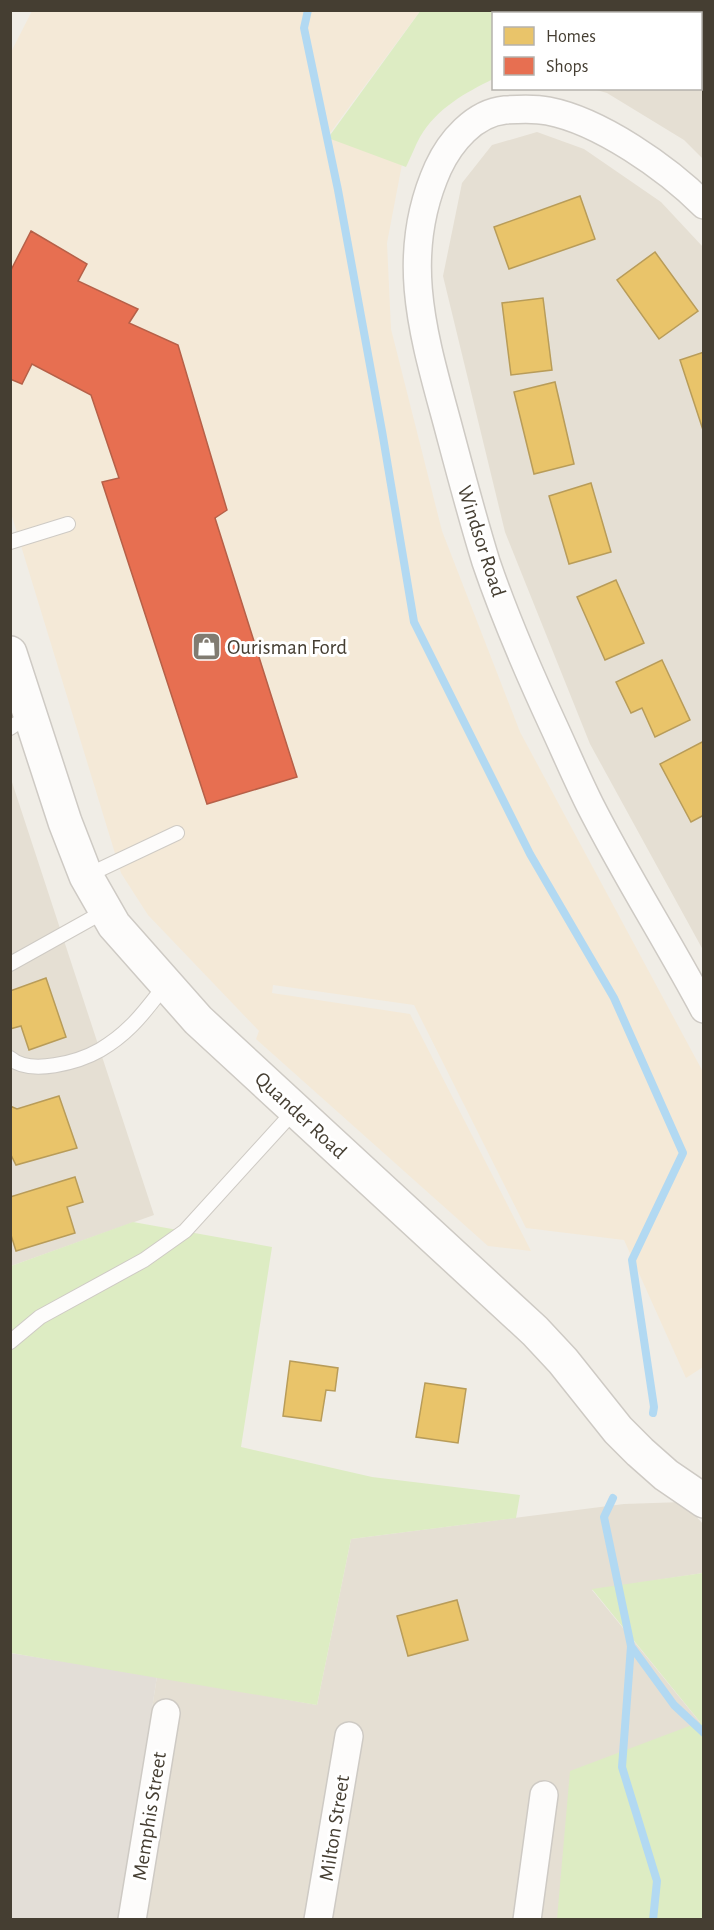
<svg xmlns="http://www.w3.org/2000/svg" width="714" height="1930" font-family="'Alegreya Sans',sans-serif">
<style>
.residential{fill:#e5dfd3}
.commercial{fill:#f4e9d7}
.industrial{fill:#e3ded7}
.green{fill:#ddecc3}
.homes{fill:#e9c46a;stroke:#b89c59;stroke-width:1.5}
.shops{fill:#e76f51;stroke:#b66048;stroke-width:1.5}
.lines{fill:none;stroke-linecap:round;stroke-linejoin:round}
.stream{stroke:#b2d9f2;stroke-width:8}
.service-casing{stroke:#cecac4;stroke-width:16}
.minor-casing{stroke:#cecac4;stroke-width:30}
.tertiary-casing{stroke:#cecac4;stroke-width:36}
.service{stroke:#fdfcfb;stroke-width:14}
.minor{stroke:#fdfcfb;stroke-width:27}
.tertiary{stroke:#fdfcfb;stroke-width:33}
.labels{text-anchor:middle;stroke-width:6;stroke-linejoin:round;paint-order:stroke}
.street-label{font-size:21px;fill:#453e32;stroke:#fff}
.poi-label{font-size:21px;fill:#453e32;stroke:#fff;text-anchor:start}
</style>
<rect width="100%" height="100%" fill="#f0ede6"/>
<!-- residential -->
<path class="residential" d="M526,11H703V159L684,140L607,93L593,89L700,88V14H526Z
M537,132L584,149L661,202L703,247V950L590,744L505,532L443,276L462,183L492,145Z
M10,776L154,1215L11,1266H10Z
M683,1502L703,1524V1573L592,1590L703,1726V1919L120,1920L157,1676L317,1705L351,1539L624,1504Z"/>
<!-- commercial -->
<path class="commercial" d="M32,11H420L327,137L403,159L387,243L391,329L442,531L520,732L703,1072V1367L686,1378L624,1240L526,1228L414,1005L273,985L272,993L410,1014L531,1251L488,1246L256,1039L259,1031L148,915L121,873L11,513L10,54Z"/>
<!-- industrial -->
<path class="industrial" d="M10,1653L157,1676L120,1919H11Z"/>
<!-- green -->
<path class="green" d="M421,10H528V13L494,14L493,79C465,93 437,108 420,137C415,146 411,157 406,167L328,138Z
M133,1222L272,1247L241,1447L372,1477L520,1495L516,1518L351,1539L317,1705L11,1653V1266Z
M703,1573V1919H557L570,1771L700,1722L592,1589Z"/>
<!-- homes -->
<path class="homes" d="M545,10H629L628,14H544Z
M700,32L704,34V89L700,87Z
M580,196L595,239L509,269L494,227Z
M655,252L698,311L659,339L617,280Z
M543,298L552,370L511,375L502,303Z
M704,352V433L680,360Z
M555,382L574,464L534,474L514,392Z
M591,483L611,552L569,564L549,496Z
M616,580L644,643L605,660L577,597Z
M662,660L690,720L655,737L642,708L631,713L616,682Z
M704,741V815L691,822L660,764Z
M46,978L66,1037L29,1050L21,1026L10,1029V991Z
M59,1096L77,1148L16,1165L10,1153V1106L17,1109Z
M75,1177L83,1202L67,1207L75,1233L16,1251L10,1232V1197Z
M290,1361L338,1368L335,1391L326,1390L321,1421L283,1416Z
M425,1383L466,1389L458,1443L416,1437Z
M457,1600L468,1640L408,1656L397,1616Z"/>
<!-- shops -->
<path class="shops" d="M31,231L87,264L78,281L138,309L129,323L178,345L227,510L215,518L297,777L207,804L102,482L119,478L91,395L32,364L22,384L10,379V272Z"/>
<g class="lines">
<!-- stream -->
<path class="stream" d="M308,10L304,28L338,190L382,431L414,622L530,854L614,998L683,1153L632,1260L654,1407L653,1413
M613,1498L604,1517L631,1646L674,1705L704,1733
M631,1646L622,1767L657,1881L653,1920"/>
<defs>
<path id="service" d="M10,542L68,524
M10,728L31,714
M86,876L177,833
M10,964L105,911
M10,1058C30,1076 79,1062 100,1050C110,1044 122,1035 130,1027C143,1015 155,998 166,984
M10,1342L40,1317L144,1260L185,1231L296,1109"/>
<path id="minor" d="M704,205C667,168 600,121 548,111C534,108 519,109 505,110C474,113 450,142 438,168C398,257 424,337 448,426C460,471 472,517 486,562C505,618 529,673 554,727C566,753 577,779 590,805C625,874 667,940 704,1009
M132,1920L166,1713
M318,1920L349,1736
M527,1920L544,1795"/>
<path id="tertiary" d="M10,653L65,822L86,876L114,925L198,1020L535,1331L563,1361L618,1430L640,1452L666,1475L704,1501"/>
</defs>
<!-- service casing -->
<use href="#service" class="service-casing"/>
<!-- minor casing -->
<use href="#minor" class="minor-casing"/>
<!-- tertiary casing -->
<use href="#tertiary" class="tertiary-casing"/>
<!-- service -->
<use href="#service" class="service"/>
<!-- minor -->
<use href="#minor" class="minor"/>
<!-- tertiary -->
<use href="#tertiary" class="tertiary"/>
</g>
<!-- icons -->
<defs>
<symbol id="shop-square" viewBox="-11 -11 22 22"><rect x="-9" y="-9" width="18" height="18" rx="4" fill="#817b71" stroke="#fff"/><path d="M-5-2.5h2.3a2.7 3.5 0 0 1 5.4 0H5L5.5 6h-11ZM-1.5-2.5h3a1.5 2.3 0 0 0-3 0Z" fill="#fff"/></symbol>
</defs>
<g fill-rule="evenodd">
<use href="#shop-square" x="190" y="630" width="33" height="33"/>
</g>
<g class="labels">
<!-- street labels -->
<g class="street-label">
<text transform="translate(482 541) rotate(72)" y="7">Windsor Road</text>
<text transform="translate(301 1115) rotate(43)" y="7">Quander Road</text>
<text transform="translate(149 1816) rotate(-81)" y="7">Memphis Street</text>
<text transform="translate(334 1828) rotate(-81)" y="7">Milton Street</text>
</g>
<!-- poi labels -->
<g class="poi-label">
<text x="227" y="654">Ourisman Ford</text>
</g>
</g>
<!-- border -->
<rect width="714" height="1930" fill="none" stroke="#453e32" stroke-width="24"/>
<!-- legend -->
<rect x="492" y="12" width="210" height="78" fill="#ffffff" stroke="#b5b2ad" stroke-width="1.5"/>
<rect x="504" y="27" width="30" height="18" fill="#e9c46a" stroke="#b5b2ad" stroke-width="1.5"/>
<text x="546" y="42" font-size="18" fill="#453e32">Homes</text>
<rect x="504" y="57" width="30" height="18" fill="#e76f51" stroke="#b5b2ad" stroke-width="1.5"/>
<text x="546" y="72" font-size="18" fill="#453e32">Shops</text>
</svg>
